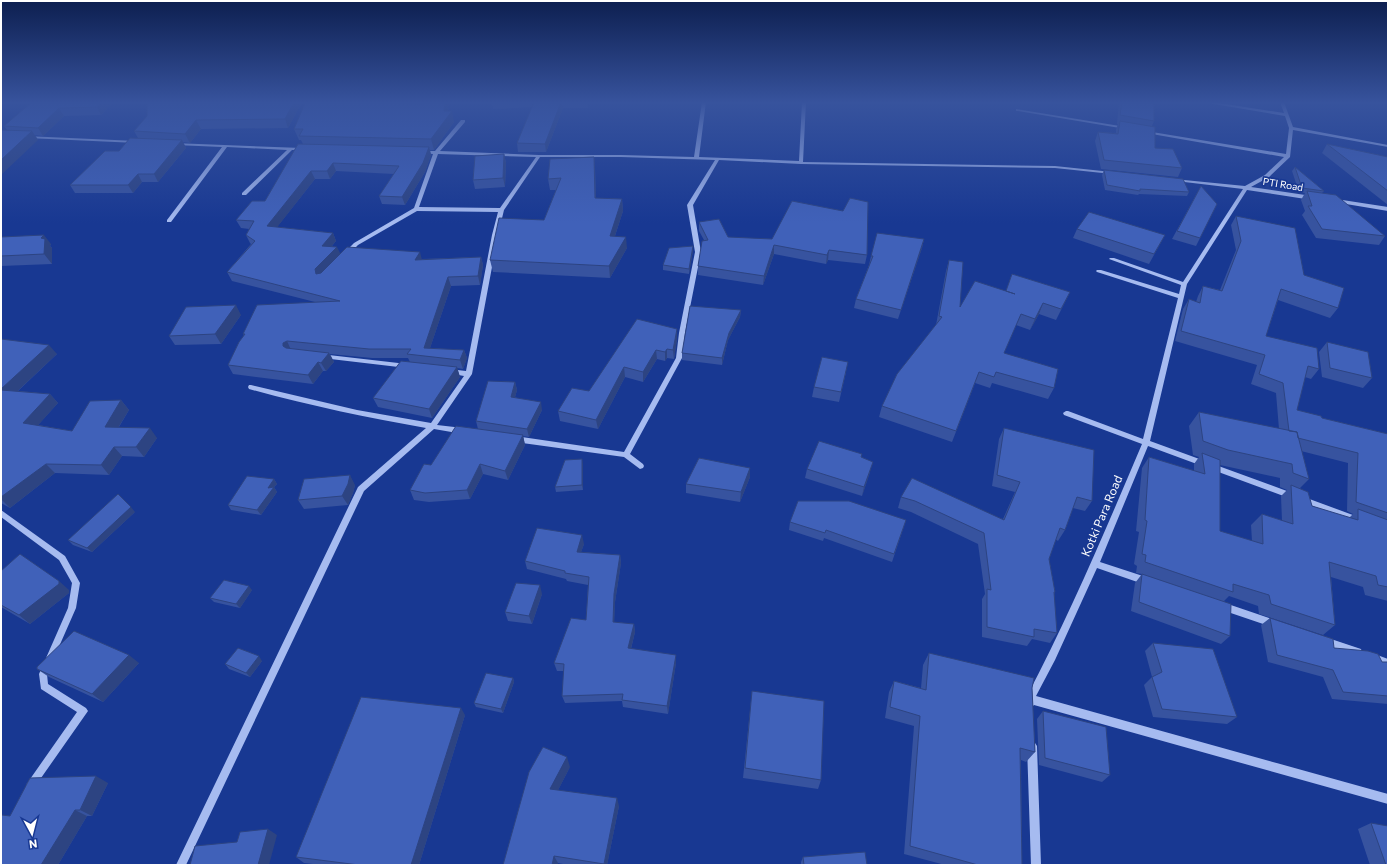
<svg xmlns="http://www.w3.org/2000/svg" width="1389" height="866" font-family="Commissioner,sans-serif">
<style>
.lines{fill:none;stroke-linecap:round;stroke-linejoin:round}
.minor{fill:#a6bbf0;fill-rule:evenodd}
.wall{fill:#37539f;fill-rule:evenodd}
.shaded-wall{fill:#2d4482}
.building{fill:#4061b9;stroke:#2d4482}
.labels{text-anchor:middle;stroke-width:3.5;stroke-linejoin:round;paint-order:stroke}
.far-street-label{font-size:10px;fill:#fff;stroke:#183892}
.street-label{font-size:12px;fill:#fff;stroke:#183892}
</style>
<rect width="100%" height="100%" fill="#183892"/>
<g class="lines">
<!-- minor -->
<path class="minor" d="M1,102H5L1,105Z
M702,102H706L699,157L799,161L802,102H806L803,162L1055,166L1112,172L1114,173L1112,174L1055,168L801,164L719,160L693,205L701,252L685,333L682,358L630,454L643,464L644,466L643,468L640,469L624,457L515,442L511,439L515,436L624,452L676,358L679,333L695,252L687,205L715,160L621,157H540L504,210L498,235L472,374L437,425L463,428L466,431L463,434L434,429L364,491L186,865H176L358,487L426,428C367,418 307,405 249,389L248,387L249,385H251L357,410L431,423L464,376L447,373L446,371L447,369H449L466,371L492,235L498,212L417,211L358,245L349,254L347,255L344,253L354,243L414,208L433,154L421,153H419V151H435L461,120H465V122L440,151L539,155H621L694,157ZM438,154L536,157L500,208L419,207Z
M1202,102H1213L1284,113L1280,102H1284L1293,127L1388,145V147L1293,130L1290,157L1269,177L1251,187L1312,196L1315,198L1312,200L1247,190L1187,284L1150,441L1295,494L1296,496L1295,498L1292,499L1289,498L1148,446L1100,562L1149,578L1150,581L1149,584L1146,585L1097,568L1055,660L1036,696L1388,794V804L1034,705L1033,706L1030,708L1027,706L1025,703L1027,696C1070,614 1106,529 1142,444L1064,415L1063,413L1066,411H1068L1143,439L1178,298L1097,272L1096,271L1097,270H1101L1179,294L1181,285L1109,259L1110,258H1114L1183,282L1243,189L1176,181H1174V179L1245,186L1265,175L1284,157L1146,133L1144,132L1146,131L1286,154L1289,128L1285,116Z
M1016,109L1126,127L1128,128L1126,129L1018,111H1016Z
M25,136L137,141L139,142L137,143L27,138L25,137Z
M173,143L302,148L304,149L302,150H292L246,195H242V193L287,150L227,147L171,222H167V220L222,147L175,145H173Z
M1336,199L1388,207V211L1334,202V200Z
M320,354L407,364L410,366L407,368L322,358H320L319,356Z
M1304,497L1361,518L1362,520L1361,522L1358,523L1301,502L1300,500L1301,498Z
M1,510L65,556L80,583L76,608L47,674L48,684L86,708L88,711L34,788L31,790L28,788L26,785L28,782L77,712L41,689L39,674L68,608L72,583L59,560L1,517Z
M1222,602L1278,621L1279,624L1278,627L1275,628L1219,609L1218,606L1219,603Z
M1325,637L1361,649L1362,652L1361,655L1358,656L1322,644L1321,641L1322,638Z
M1372,653L1388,659V667L1369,660L1368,657L1369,654Z
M1032,741L1035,743L1037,746L1041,865H1031L1027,746L1029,743Z"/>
</g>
<!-- wall -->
<path class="wall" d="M32,102H113L101,115L64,116L43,136L35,135L38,140L7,130L4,126Z
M175,102H302L288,128L201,129L190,143L183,142L186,148L158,182H142L133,193H75L70,185L138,138L134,131Z
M449,102L448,111L454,122L434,150H430L431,155L425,172L405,205L382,204L379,196L394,174L336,171L330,179H315L277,227L333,233L336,241L332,246L340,254L422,259L481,257L483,265L480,285L451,286L430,348L464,350L467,358L463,369L457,368L460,377L432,418L378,407L373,398L410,362L408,358H372L330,354L334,362L326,371H323L313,384L233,374L228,365L244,335L243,334L315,302L232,281L227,272L251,244L250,243L246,235L249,229L241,228L236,220L265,201L303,144L301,140H299L294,129L422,104Z
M492,102H587L588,108H563L546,152H518L517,143L532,107L493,109Z
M1119,102H1154V121L1152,126L1155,148L1182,168L1178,177L1101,169L1095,141L1098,132L1116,133V129L1118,124H1117Z
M1327,144L1388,157V205L1322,153Z
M504,154L506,163L505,187L475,189L473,180Z
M1295,167L1324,191L1322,193L1385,236L1379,245L1316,238L1302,215L1305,211L1301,200L1305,193L1299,192L1292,171Z
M595,168L596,198L622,199L623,211L615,236L627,248L610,278L493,272L490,260L544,220L556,190H550L548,179Z
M1104,170L1189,192L1187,196L1139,194L1138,195L1105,190L1102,175Z
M1201,186L1200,238L1196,246L1172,239Z
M1236,216L1304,275L1338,308L1330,318L1278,300L1266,336L1319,369L1311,379L1305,377L1297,410L1322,418L1388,434V601L1365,595L1363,587L1331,577L1335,625L1323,635L1259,614L1258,606L1229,596L1224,601L1230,636L1221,644L1131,611L1135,583L1142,574L1136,573L1137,566L1134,564L1139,532L1136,531L1142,468L1149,457L1194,471V464L1199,457L1193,455L1189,426L1199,412L1279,429L1276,393L1251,384L1257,365L1175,341L1183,309L1189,299L1196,302L1198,296L1203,286L1220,290L1236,250L1231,225ZM1301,451L1348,463L1347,511L1353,514L1349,518L1312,506L1300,488L1309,479ZM1220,465L1280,478V487L1287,490L1281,496L1282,521L1262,514L1251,525L1252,541L1220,531Z
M699,222L728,237L867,255L865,264L828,260L826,264L774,254L763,285L698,275V266L704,240L699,231Z
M1077,229L1165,235L1149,264L1073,238Z
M1,237L51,244L50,246L52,248V264L1,266Z
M924,239L922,248L898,319L854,308L856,299L869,265L871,256Z
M693,250L689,274L663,270V265Z
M949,260L960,307L1006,291L1012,274L1070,292L1056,320L1039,314L1030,330L1016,325L1004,353L1054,388L1048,399L992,383L990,388L975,383L952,442L879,417L882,406L936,325L946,271Z
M741,310L740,317L728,340L722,365L682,360V353Z
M241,315L221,344L175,345L169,336Z
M677,329V339L674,359L667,358L665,361L657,359L643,382L625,377L598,429L560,421L558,411L589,391Z
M1,339L57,354L18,391L50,394L58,403L38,425L72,431L121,400L129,410L119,427L157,438L144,457L122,456L109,475L55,473L10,508L1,503Z
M1327,342L1372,378L1363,388L1322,377L1319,352Z
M846,372L839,402L812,397L814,387Z
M515,382L517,390L515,397L542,410L529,437L523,436L525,445L508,480L483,474L470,499L429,502L414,500L410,490L431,465L478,429L476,421Z
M1004,428L1092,501L1085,511L1073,508L1065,530L1058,541L1055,539L1049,559L1055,592L1054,594L1057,633L1050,643L1032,639L1027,646L982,637V599L985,594L978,544L911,512L898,508L901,497L1003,519L1015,492L992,486L999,439Z
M862,454L861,457L870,472L862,496L805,478L807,469Z
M583,464V490L556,492L555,487Z
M750,477L740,502L686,493V484Z
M274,479L277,484L274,487L277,492L261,515L231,510L228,505Z
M355,485L353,493L348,505L304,509L298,500Z
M135,512L92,552L73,545L68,540Z
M906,520L892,562L824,538L823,541L789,530L790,522Z
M584,544L581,552L620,555L621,563L615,602L614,622L634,624L635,632L631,649L676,663L668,714L623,707L622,701L565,703L562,696L564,671H557L554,663L586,620L588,585L567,581L566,579L527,569L525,561Z
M1,571L69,590V593L30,624L1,607Z
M252,590L240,608L214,602L210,598Z
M542,594L532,624L508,621L505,612Z
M1270,618L1334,648L1382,662H1388V704L1332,699L1323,677L1268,662L1261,625Z
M1153,643L1237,717L1227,724L1153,717L1144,685L1152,677L1145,651Z
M929,653L1032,688L1035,752L1026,762L1021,760L1022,865H945L904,854L914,726L885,718L889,692L894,681L921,688L923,665Z
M262,661L250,677L229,669L225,664Z
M139,663L103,702L49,677L37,669Z
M513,678L514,682L503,713L476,707L474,703Z
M752,691L821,780L818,789L743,778Z
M1043,711L1110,775L1102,782L1039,765L1037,719Z
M465,715L419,865H322L304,863L296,857Z
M570,767L558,790L619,806L607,865H568L558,863L503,865Z
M108,783L92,816H87L58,865H1L10,816Z
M1371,823L1388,865H1370L1358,829Z
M803,857L867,865H801V862Z"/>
<!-- shaded-wall -->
<path class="shaded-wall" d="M101,102H113L101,115L97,107Z
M294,102H302L288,128L285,119Z
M445,102H449L447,117L452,111L454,122L434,150L431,139L444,111Z
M561,102H562L563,108L546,152L545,144Z
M59,108L64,116L43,136L38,128Z
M196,120L201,129L190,143L185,134Z
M32,131L38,140L1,175V160Z
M182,140L186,148L158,182L154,174Z
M429,147L431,155L425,172L405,205L402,197Z
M504,154L506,163L505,187L503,178Z
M594,157L595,168L596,209L595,198Z
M333,163L336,171L330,179L327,171Z
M311,171L315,179L271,235L267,226Z
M138,174L142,182L133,193L128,185Z
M622,199L623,211L611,248L610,236Z
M333,233L336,241L325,254L322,246Z
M44,235L51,244L50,246L52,248V264L44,254L41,238Z
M626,237L627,248L610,278L609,266Z
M924,239L922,248L898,319L901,310Z
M774,245V254L763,285L764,276Z
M693,246V250L689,274V269Z
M337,247L341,255L319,278L316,274L315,269Z
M829,250L828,260L826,264L827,255Z
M420,252L422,260H415Z
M481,257L483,265L480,285L478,276Z
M448,277L451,286L427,357L424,348Z
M1043,303L1039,314L1030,330L1035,319Z
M236,305L241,315L221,344L215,334Z
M741,310L740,317L728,340L722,365V358L729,333Z
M677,329V339L674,359L673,350Z
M287,341L291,350L287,352L283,346V343Z
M49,345L57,354L9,399L1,391V389Z
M667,349V358L665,361V352Z
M464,350L467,358L463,369L460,360Z
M656,350L657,359L643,382V372Z
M329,353L334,362L326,371L321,363Z
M318,362L323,371L313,384L308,375Z
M457,367L460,377L432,418L429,409Z
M624,367L625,377L598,429L596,420Z
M515,382L517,390L513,405L511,397Z
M50,394L58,403L32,432L23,423Z
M121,400L129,410L113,436L105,427Z
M541,402L542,410L529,437L527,429Z
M150,428L157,438L144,457L136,447Z
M523,435L525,445L508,480L505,471Z
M114,447L122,456L109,475L101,465Z
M582,459L583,464V490L582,485Z
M873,462L870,472L862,496L864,487Z
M46,464L55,473L10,508L1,499V497Z
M480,464L483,474L470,499L467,490Z
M750,468V477L740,502L741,492Z
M350,475L355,485L353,493L348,505L342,496Z
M274,479L277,484L274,487L277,492L261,515L257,510L268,488Z
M131,507L135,512L92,552L87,548Z
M582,535L584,544L578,561L577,552Z
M620,555L621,563L615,602L614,630L613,622L614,594Z
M59,581L69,590V593L30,624L19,615Z
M540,585L542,594L532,624L529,616Z
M249,586L252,590L240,608L236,604Z
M634,624L635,632L629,656L628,648Z
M129,655L139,663L103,702L92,694Z
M676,655V663L668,714L667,706Z
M259,656L262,661L250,677L246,673Z
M513,678L514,682L503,713L501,709Z
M461,708L465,715L419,865H411Z
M567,757L570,767L554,798L550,789Z
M96,776L108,783L92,816L80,810Z
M617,798L619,806L607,865H604Z
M75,810L87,816L58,865H41Z
M268,829L277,835L269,865H258Z
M554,856L558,863V865H552Z"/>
<!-- building -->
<path class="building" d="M32,102H101L97,107L59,108L38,128L4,126Z
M175,102H294L285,119L196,120L185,134L134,131L147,116V103Z
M423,102H445L444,111H452L431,139L299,136L303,129H294L305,103L422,104Z
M534,102H561L545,144L517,143Z
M1122,102H1154V121L1120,115Z
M1120,121L1155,127V148L1173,149L1182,168L1104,160L1098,132L1118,134Z
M1,130L32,131L1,160Z
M130,138L182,140L154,174H138L128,185H70L105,151H119Z
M298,144L429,147L423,163L402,197L379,196L399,166L333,163L327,171H311L267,226L333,233L322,246L337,247L315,269L316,274L321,273L347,247L420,252L415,260L481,257L478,276L448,277L424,348L464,350L460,360L407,354L411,349H369L287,341L283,343V346L286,348L329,353L321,363L318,362L308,375L228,365L239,342L245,334H243L257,305L340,301L227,272L255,241L246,235L254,221L236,220L252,201H265Z
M1327,144L1388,157V191Z
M504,154L503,178L473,180L475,156Z
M594,157L595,198L622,199L610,236L626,237L609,266L490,260L499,218L544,220L561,178L548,179L550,159Z
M1295,167L1324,191L1302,188Z
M1104,170L1183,179L1189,192L1140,189V191L1107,185Z
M1201,186L1217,204L1200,238L1177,231Z
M1307,191L1336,195L1385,236L1322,229L1308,206H1312Z
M850,198L868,202L867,255L829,250L827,255L774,245L764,276L698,266L702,241L708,240L699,222L719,219L728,237L772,239L792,201L843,211Z
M1089,212L1165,235L1154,254L1077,229Z
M1236,216L1295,228L1304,275L1344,288L1338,308L1281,289L1266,336L1317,348L1319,369L1308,366L1297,410L1321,416L1322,418L1388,434V513L1356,502L1358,453L1298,438L1297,432L1289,431L1283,383L1259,374L1265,355L1181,331L1189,299L1200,303L1203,286L1222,291L1241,241Z
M877,233L924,239L901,310L856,299L873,256H871Z
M44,235L41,238L45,239L44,254L1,256V237Z
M693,246L689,269L663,265L669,248Z
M949,260L963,262L960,307L975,281L1015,294L1006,291L1012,274L1070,292L1061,309L1043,303L1035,319L1021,314L1004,353L1058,369L1054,388L996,372L994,377L979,372L956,431L882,406L897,374L942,317L939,316Z
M236,305L215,334L169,336L186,307Z
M690,306L741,310L729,333L722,358L682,353Z
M637,319L677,329L673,350L667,349L665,352L656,350L643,372L624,367L596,420L558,411L572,388L589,391Z
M1,339L49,345L1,389Z
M1327,342L1368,352L1372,378L1330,368Z
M822,357L848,362L841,392L814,387Z
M401,361L457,367L429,409L373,398Z
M488,381L515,382L511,397L541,402L527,429L476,421Z
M1,390L50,394L23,423L72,431L90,401L121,400L105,427L150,428L136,447H114L101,465L46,464L1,497Z
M1199,412L1297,432L1309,479L1293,473L1292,464L1228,450L1203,441Z
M456,426L523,435L505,471L480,464L467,490L425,493L410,490L424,464L431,465Z
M1004,428L1094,450L1092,501L1077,497L1065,530L1060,528L1049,559L1055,592H1054L1057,633L1034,629V637L987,627V589L991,590L984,533L915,501L901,497L912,478L1004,520L1020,482L997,475Z
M819,441L862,454L861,457L873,462L864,487L807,469Z
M1202,453L1220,460V531L1263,544L1262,514L1293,524L1291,485L1308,492L1312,506L1358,520V509L1388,520V587L1378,585L1376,576L1329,562L1335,625L1271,604L1269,595L1233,584V592L1145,562L1146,555L1142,554L1147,521L1145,520L1149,457L1205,474Z
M699,458L750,468L741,492L686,484Z
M582,459V485L555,487L565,460Z
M350,475L348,484L342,496L298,500L304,479Z
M247,476L274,479L268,488L274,487L257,510L228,505Z
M118,494L131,507L87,548L68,540Z
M798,501H849L906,520L894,554L826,530L825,533L790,522Z
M537,528L582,535L577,552L620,555L614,594L613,622L634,624L628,648L676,655L667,706L622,700L623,694L562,696L564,664L554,663L571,618L586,620L589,577L565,573V571L525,561Z
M20,554L59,581V584L19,615L1,605V571Z
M1142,574L1231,604L1230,636L1139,602Z
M224,580L249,586L236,604L210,598Z
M516,583L540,585L529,616L505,612Z
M1270,618L1333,639L1334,648L1368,651L1378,654L1382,662H1388V696L1343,692L1333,670L1277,655Z
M74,631L129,655L92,694L37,669V667Z
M1153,643L1213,649L1237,717L1162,709L1152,677L1162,672Z
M238,648L259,656L246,673L225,664Z
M929,653L1034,678L1032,688L1035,752L1020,748L1022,865H978L910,846L920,716L890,707L894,681L926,690Z
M486,673L513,678L501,709L474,703Z
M752,691L824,701L821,780L745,768Z
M361,697L461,708L411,865H359L296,857Z
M1043,711L1106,727L1110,775L1045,758Z
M543,747L567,757L550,789L617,798L604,864L554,856L552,865H503L529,772Z
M96,776L80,810H75L41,865H1V816L2,815L10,816L30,778Z
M1371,823L1388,826V865H1386Z
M268,829L258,865H190L195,846L237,842L240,832Z
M865,852L867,865H804L803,857Z"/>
<!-- sky -->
<linearGradient id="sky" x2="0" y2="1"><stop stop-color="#0d1f50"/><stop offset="0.46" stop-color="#37539d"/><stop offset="1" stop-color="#37539d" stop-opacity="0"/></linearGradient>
<rect width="1389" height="223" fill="url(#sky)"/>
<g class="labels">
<!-- far-street labels -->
<g class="far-street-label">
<text transform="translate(1283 184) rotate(9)" y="4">PTI Road</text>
</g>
<!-- street labels -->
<g class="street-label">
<text transform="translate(1102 516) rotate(-67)" y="4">Kotki Para Road</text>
</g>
</g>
<!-- border -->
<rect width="1389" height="866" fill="none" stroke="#ffffff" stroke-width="4"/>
<!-- north arrow -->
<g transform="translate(32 834) rotate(173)" stroke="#183892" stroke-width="3" paint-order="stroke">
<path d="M0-3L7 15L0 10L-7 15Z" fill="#ffffff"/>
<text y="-6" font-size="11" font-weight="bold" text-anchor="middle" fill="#ffffff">N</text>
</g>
</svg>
